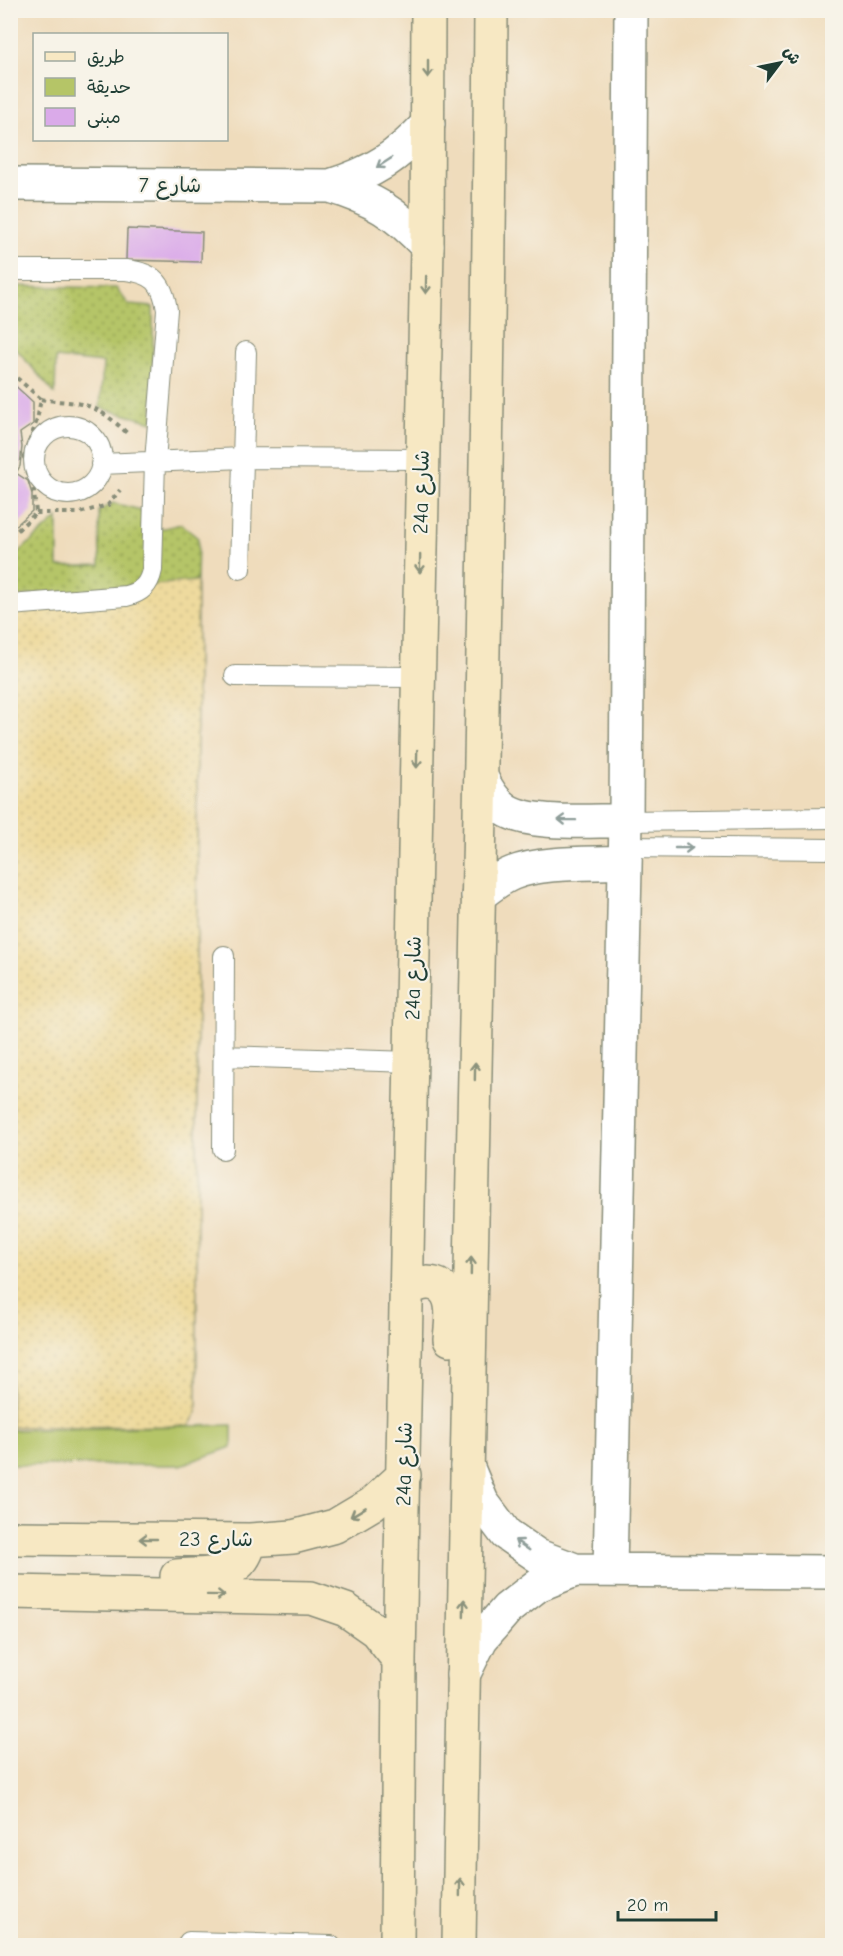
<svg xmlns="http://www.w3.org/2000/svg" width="843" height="1956" font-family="'Comic Neue','Playpen Sans Arabic',sans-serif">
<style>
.grass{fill:url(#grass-dots);stroke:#6a814e;stroke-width:1.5}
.sand{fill:url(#sand-dots);stroke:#868c69;stroke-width:1.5}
.green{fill:#b5c567;stroke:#6a814e;stroke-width:1.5}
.building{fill:#daaae9}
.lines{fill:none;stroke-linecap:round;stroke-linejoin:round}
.lane-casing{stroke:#878c78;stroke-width:22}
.street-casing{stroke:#878c78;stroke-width:36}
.secondary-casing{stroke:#878c78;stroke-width:36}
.path{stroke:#878c78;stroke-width:4;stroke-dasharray:4.5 4.5;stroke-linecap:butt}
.lane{stroke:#fff;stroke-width:20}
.street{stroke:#fff;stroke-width:33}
.secondary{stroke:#f7e8c3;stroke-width:33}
.oneway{stroke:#8b927c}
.oneway2{stroke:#8f9e9a}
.labels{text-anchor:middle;stroke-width:4.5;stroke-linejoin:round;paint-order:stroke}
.street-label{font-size:21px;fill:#1f3d34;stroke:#f7f3e8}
</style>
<defs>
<pattern id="grass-dots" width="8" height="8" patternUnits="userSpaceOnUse" patternTransform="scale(1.5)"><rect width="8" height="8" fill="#b5c567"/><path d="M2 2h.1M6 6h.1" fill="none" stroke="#93a156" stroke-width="1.8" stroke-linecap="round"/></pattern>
<pattern id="sand-dots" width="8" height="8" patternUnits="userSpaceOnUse" patternTransform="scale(1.5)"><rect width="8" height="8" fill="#eeda9e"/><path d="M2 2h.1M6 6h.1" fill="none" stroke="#ccbc89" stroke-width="1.8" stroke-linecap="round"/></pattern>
</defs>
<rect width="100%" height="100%" fill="#f7f3e8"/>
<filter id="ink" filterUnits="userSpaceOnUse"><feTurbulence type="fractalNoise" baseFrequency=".0167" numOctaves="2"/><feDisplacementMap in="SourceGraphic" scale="12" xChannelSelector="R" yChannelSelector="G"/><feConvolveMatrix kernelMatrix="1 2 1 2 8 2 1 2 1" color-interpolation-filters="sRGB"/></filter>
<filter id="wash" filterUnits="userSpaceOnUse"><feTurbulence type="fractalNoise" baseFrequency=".008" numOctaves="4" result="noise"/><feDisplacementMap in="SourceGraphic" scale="24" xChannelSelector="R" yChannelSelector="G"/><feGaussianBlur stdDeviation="1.35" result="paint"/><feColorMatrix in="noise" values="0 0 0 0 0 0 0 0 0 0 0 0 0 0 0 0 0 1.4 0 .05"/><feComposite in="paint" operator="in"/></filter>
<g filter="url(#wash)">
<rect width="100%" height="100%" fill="#efdcbc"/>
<!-- grass -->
<path class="grass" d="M10,286L116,288L129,305L153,307V422L100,408L103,363L56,358L55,394L11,343Z
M113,503L149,512L156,530L181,524L198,538L197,581L11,597V559L58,518V567L100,565L99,511Z"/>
<!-- sand -->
<path class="sand" d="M197,581V1412L189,1426L11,1427V597Z"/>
<!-- green -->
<path class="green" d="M232,1425V1447L181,1465H11V1430Z"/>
<g id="blocks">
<!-- building -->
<path class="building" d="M127,229L202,232L201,262L126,260Z
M10,381L33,402V424L20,433L22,447L20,466L16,473L28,481L32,494V511L10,531Z"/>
</g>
</g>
<g filter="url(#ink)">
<use href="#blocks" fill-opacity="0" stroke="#878c78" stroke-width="1.5"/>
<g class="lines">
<defs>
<path id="lane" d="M10,270H126C153,273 163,282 167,310L155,461L152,570C149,585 142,592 126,596L10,605
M34 460a34 34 0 1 1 68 0a34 34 0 1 1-68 0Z
M101,464L243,458L422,459
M240,569L246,352
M235,676L418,677
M626,821L832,818
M625,847L832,849
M223,1056L412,1062
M223,1149L224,956
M189,1942L331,1946"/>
<path id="street" d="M10,184L330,186C374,199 396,213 427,246
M330,186C373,173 397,157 428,124
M481,777C487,790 494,802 506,810C531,826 595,820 626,821
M478,896C489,887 500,878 513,873C543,861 592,864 625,862
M467,1466L482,1502L506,1534L538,1556L575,1570L832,1572
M610,1570L626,821L631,10
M463,1675L481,1639L507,1609L538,1585L575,1570"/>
<path id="secondary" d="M408,1290C426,1278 447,1281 451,1305C453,1316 451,1328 450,1339
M10,1538L250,1540L293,1537L335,1526L372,1504L404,1475
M177,1576C210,1573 242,1580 250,1540
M10,1592L311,1598L346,1610L376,1631L399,1660
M397,1946L399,1660L427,246L428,10
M459,1946C468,1300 487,656 491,10"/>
</defs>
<!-- lane casing -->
<use href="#lane" class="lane-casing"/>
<!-- street casing -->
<use href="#street" class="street-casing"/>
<!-- secondary casing -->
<use href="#secondary" class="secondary-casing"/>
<!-- path -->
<path class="path" d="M10,372L41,399L37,420L24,457L34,492L36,513L10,537
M41,399C55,402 75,401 88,406C103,411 115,422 127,433L128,436
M36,513H79L108,505L120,490"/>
<!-- lane -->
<use href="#lane" class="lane"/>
<!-- street -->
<use href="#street" class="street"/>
<!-- secondary -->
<use href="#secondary" class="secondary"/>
</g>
<!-- one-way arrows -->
<defs><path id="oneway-shaft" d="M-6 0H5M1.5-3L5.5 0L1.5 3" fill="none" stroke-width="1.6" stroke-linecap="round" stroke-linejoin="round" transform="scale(1.5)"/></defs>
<g class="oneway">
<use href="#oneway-shaft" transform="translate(428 69) rotate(90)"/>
<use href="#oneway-shaft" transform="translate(426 285) rotate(91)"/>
<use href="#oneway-shaft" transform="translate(420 564) rotate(91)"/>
<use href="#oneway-shaft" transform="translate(417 759) rotate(91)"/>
<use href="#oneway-shaft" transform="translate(475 1071) rotate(-89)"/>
<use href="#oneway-shaft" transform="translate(471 1266) rotate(-89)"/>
<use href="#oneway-shaft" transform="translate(358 1512) rotate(149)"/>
<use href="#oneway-shaft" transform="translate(148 1539) rotate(-180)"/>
<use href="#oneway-shaft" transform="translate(216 1595) rotate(1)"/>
<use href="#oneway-shaft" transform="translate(464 1608) rotate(-89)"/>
<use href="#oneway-shaft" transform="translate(460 1887) rotate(-89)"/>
</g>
<g class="oneway2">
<use href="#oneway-shaft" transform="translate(384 163) rotate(147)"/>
<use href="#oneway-shaft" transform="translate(567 820) rotate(-179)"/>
<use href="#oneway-shaft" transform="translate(684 848)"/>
<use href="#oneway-shaft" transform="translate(522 1545) rotate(-145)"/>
</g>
</g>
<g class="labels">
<!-- street labels -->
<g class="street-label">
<text x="170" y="192">شارع 7</text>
<text transform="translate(421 492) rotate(-89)" y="7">24a شارع</text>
<text transform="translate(413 978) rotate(-89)" y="7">24a شارع</text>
<text transform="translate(404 1464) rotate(-89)" y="7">24a شارع</text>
<text x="216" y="1546">شارع 23</text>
</g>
</g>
<!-- margin -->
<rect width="843" height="1956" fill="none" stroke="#f7f3e8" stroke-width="36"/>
<!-- legend -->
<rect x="33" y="33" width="195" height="108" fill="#f7f3e8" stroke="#a1aaa0" stroke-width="1.5"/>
<rect x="45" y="52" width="30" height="9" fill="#f7e8c3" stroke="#a1aaa0" stroke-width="1.5"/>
<text x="87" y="63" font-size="18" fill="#1f3d34">طريق</text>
<rect x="45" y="78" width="30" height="18" fill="#b5c567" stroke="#a1aaa0" stroke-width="1.5"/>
<text x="87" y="93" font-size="18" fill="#1f3d34">حديقة</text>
<rect x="45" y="108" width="30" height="18" fill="#daaae9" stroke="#a1aaa0" stroke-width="1.5"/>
<text x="87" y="123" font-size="18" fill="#1f3d34">مبنى</text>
<!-- north arrow -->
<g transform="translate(780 63) rotate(58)" stroke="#f7f3e8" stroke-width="4.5" paint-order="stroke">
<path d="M0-4.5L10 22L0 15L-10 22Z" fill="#1f3d34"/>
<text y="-9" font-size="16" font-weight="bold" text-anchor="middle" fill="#1f3d34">ش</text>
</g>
<!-- scale -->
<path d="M618 1911v9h98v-9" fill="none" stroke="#1f3d34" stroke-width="3"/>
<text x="627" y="1911" font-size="18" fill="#1f3d34" stroke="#f7f3e8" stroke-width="4.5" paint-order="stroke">20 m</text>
</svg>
